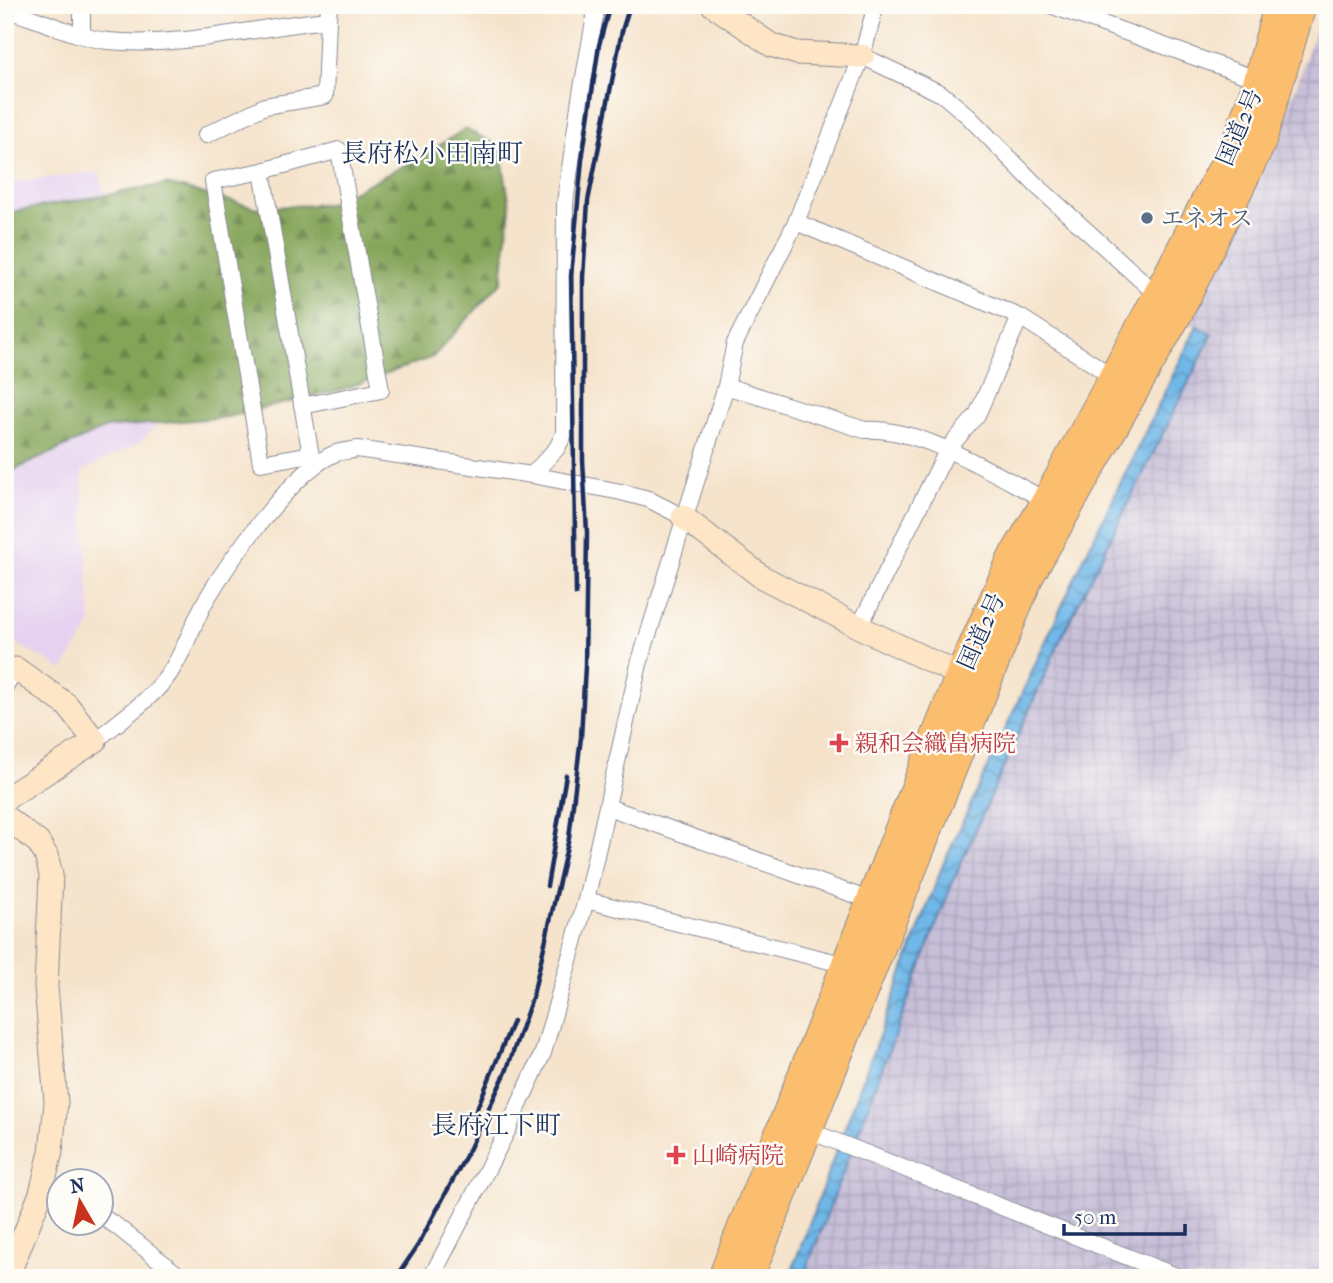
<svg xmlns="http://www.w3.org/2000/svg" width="1333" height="1283" font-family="'IM FELL French Canon','Noto Serif JP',serif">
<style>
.built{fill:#e6d2f0}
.industrial{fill:url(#industrial-grid)}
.forest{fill:url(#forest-firs);stroke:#506a5b;stroke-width:2}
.water{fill:url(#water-waves);stroke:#4674a3;stroke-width:2}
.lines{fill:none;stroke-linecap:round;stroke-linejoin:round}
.street-casing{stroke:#888994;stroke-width:18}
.secondary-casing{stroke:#888994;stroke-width:25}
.highway-casing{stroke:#888994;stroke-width:32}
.street{stroke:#fff;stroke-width:16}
.secondary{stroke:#fde5c5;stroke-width:23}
.highway{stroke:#fbbe6e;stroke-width:30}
.rail{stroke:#1b2f5e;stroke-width:4.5}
.service-dot{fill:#5c6f8a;stroke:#fdfcf7;stroke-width:2.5}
.health-dot{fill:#e0444e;stroke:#fdfcf7;stroke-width:2.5}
.labels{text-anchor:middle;stroke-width:5;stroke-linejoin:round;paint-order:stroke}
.street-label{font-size:23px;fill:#1b2f5e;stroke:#fdfcf7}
.service-label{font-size:23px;fill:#4e5e75;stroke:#fdfcf7;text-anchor:start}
.health-label{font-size:23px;fill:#be3a42;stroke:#fdfcf7;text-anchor:start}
.quarter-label{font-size:26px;fill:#1b2f5e;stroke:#fdfcf7}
</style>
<defs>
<pattern id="industrial-grid" width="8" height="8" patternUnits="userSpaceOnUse" patternTransform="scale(1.75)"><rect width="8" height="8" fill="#c8bfd8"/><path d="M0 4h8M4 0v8" fill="none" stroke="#aba4bc"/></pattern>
<pattern id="forest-firs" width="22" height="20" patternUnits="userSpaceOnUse" patternTransform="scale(1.75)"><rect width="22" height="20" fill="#84a458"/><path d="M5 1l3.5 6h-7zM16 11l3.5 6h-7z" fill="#6b864c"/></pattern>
<pattern id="water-waves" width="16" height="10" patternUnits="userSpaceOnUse" patternTransform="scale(1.75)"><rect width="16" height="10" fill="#70b8e8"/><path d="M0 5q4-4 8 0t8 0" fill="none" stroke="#5b96bf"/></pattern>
</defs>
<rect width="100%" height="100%" fill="#fdfcf7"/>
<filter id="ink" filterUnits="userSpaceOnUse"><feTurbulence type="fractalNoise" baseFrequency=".0143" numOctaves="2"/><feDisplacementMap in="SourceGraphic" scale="14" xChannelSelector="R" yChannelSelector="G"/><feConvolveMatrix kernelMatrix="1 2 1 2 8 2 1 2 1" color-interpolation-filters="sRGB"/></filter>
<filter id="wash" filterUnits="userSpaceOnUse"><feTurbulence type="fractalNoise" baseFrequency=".00686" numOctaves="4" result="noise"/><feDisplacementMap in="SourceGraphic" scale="28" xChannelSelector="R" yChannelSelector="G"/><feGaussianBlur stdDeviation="1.57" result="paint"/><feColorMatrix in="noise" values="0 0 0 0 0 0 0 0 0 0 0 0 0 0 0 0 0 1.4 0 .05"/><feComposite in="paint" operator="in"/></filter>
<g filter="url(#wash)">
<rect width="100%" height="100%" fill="#f5e3cb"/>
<!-- built -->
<path class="built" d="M99,172L109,212L188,392L140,442L82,471L91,625L63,670L5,637V183Z"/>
<!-- industrial -->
<path class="industrial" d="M1324,5H1328V1278H803L953,881L1062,636L1212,336L1187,322L1276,145Z"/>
<!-- forest -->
<path class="forest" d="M465,129L500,146L510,207L502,281L433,357L344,389L227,417L106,428L5,474V213L167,184L257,208L329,204L421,157Z"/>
<!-- water -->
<path class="water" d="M1197,326L1212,335L1062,636L953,881L803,1278H789L942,867L1084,558Z"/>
</g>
<g filter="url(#ink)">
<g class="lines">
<defs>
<path id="street" d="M1050,5L1259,80
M5,10C40,18 73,37 108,41C182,48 255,27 328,20L329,5
M82,35V5
M862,56L942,94L968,116L1036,185L1162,299
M206,135L265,106L325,96L328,20
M262,171L312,462
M796,222L1020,317L1095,365L1113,379
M726,386L865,430C922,427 996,475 1047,501
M302,406L381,390L339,150L262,171L213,181L261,463L311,454
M532,475L557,448L564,434L565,203L580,99L597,5
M859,627L948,449L977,415L1020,317
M5,662L16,669L5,686
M95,741C119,721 148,702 167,677C184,654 192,625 206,600C229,561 294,469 336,453C342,451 350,451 357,449L532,475L621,492L648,499L683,517
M608,807L872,901
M586,900L846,965
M807,1130L1181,1278
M41,1193L60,1199
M102,1217L115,1225L182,1278
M431,1278L508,1129L543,1053L586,900L639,664L726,386L735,343L796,222L862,56L876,5"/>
<path id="secondary" d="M713,5L771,45L797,53L862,56
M683,517L762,577L859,627L975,682
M5,799L95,741L67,705L16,669
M5,817L38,842L46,855L51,875L46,987L56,1102L51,1152L41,1193L7,1278"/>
<path id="highway" d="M723,1278L960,677L1012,560L1047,501L1158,296L1239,137L1259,80L1279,5
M748,1278L1028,577L1179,310L1260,144L1301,5"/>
</defs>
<!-- street casing -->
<use href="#street" class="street-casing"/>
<!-- secondary casing -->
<use href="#secondary" class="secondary-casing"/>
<!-- highway casing -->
<use href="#highway" class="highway-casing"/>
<!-- street -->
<use href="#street" class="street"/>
<!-- secondary -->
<use href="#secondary" class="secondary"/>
<!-- highway -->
<use href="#highway" class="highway"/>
<!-- rail -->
<path class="rail" d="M576,594L571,276L582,160L599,45L610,5
M547,886L566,775
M473,1118L513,1021
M396,1278L418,1245L469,1150L506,1072L533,995L569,838L581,737L585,666L587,533L583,460V277L588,201L622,31L630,5"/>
</g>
</g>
<!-- markers -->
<circle class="service-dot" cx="1147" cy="218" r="7"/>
<g class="health-dot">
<path d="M835.5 732.5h7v7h7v7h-7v7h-7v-7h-7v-7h7z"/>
<path d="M672.5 1144.5h7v7h7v7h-7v7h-7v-7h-7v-7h7z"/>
</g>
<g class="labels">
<!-- street labels -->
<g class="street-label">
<text transform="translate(1239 127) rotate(-67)" y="8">国道2号</text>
<text transform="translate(981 631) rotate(-66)" y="8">国道2号</text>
</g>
<!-- service labels -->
<g class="service-label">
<text x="1161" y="226">エネオス</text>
</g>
<!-- health labels -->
<g class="health-label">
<text x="855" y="751">親和会織畠病院</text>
<text x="692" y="1163">山崎病院</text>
</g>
<!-- quarter labels -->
<g class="quarter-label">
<text x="432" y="162">長府松小田南町</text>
<text x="496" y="1134">長府江下町</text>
</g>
</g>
<!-- margin -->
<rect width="1333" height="1283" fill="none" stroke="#fdfcf7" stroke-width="28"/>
<!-- north arrow -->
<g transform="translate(80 1202) rotate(351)"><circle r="33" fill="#fdfcf7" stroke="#a3aaba" stroke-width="2"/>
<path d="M0-5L12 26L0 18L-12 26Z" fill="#c8321e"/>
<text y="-10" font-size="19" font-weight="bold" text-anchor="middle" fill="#1b2f5e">N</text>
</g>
<!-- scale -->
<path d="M1064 1224v10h121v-10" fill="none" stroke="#1b2f5e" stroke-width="3.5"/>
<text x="1074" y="1224" font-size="21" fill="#1b2f5e" stroke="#fdfcf7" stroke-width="5" paint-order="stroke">50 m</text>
</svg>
